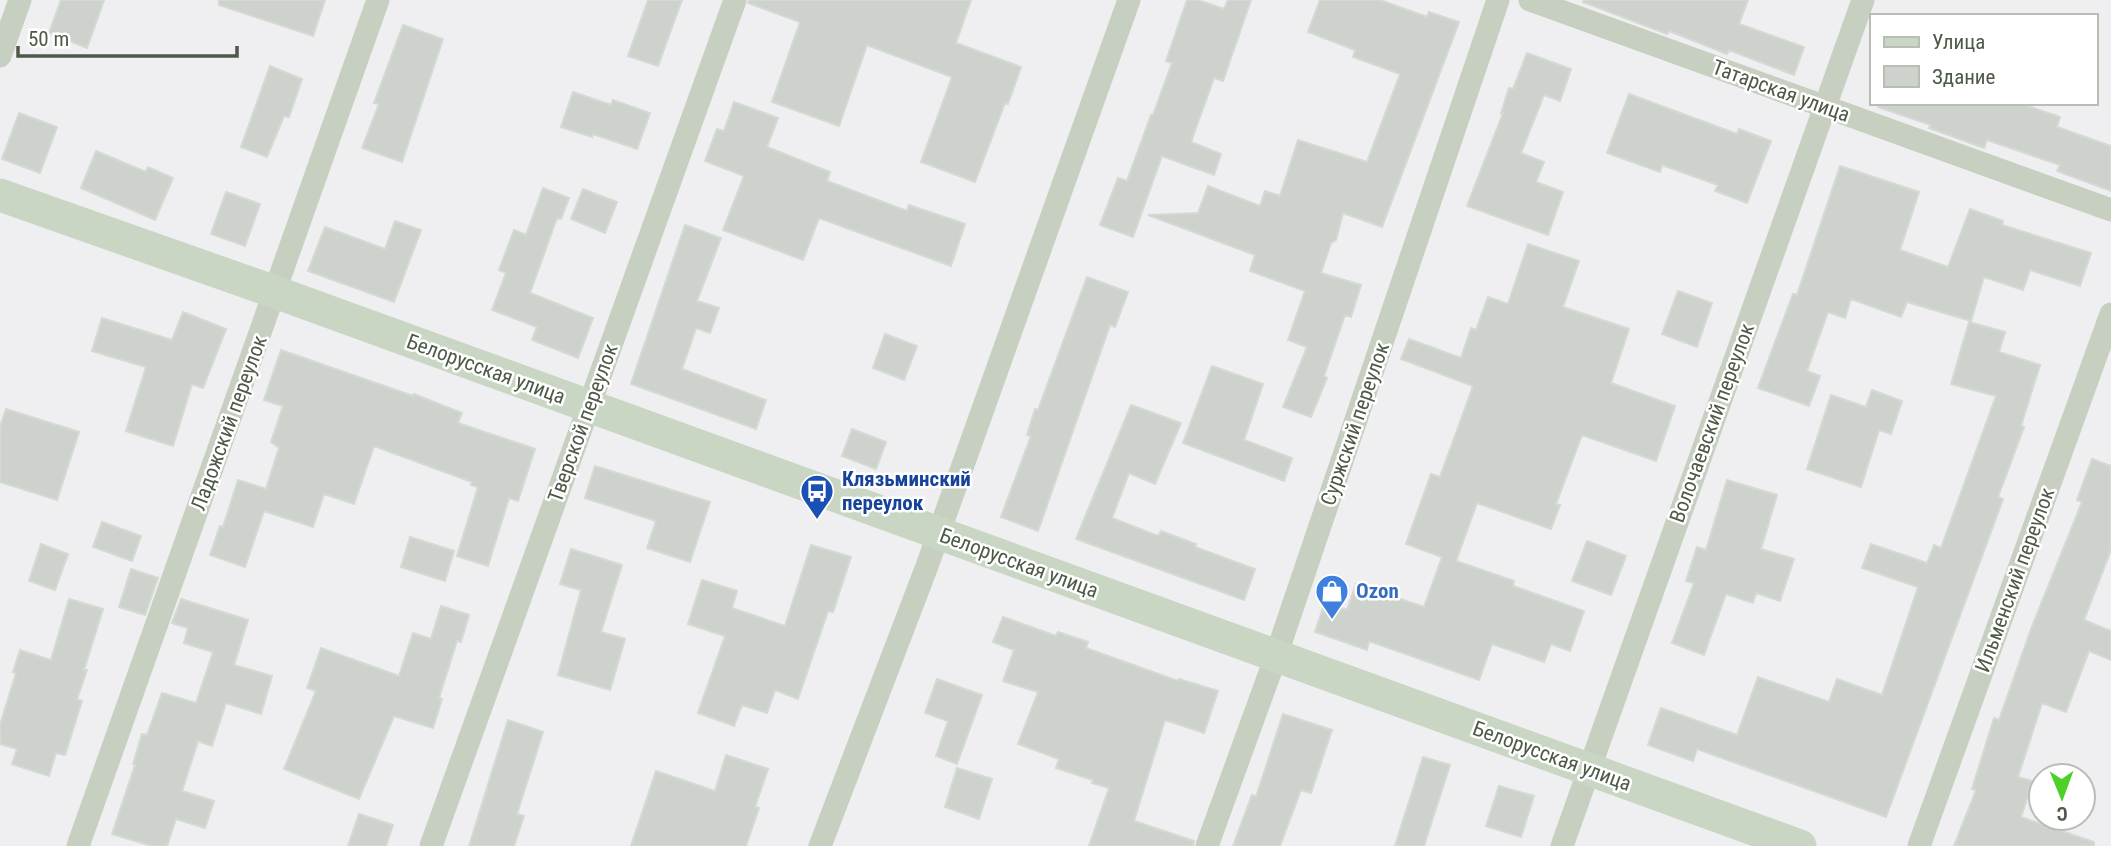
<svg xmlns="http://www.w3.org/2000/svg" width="2111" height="846" font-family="'Roboto Condensed',sans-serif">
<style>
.building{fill:#cdd3cc;stroke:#d4d9d3;stroke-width:2}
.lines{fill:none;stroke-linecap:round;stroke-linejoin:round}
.minor{stroke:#c6cfc0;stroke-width:23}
.secondary{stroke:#c8d6c3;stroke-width:33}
.labels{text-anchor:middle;stroke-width:5;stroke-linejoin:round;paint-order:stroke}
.street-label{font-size:21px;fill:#4e5a48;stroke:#fff}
.transit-label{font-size:21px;font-weight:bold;fill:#164399;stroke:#fff;text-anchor:start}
.shop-label{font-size:21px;font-weight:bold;fill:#366cbe;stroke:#fff;text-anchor:start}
</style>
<rect width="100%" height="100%" fill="#efeff1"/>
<!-- building -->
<path class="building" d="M61,0H104L87,48L49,33Z
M219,0H325L313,36L219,5Z
M648,0H682L658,66L628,56Z
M749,0H971L956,43L1021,67L1008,104L1005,103L975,182L921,162L952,77L867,45L839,126L772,102L800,22L748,3Z
M1187,0H1198L1224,9L1228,0H1251L1223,81L1214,78L1191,142L1221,154L1214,175L1162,156L1133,237L1100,225L1118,178L1127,181L1151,115H1153L1172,63L1166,61Z
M1320,0H1380L1427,17L1429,12L1459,22L1382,227L1343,213L1336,240L1331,243L1321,273L1361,285L1351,317L1345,315L1324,376L1327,378L1311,417L1283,407L1307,347L1288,340L1305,291L1250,271L1255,255L1148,215L1198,213L1208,186L1260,206L1265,191L1280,196L1298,140L1367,162L1400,74L1353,57L1355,50L1308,32Z
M1584,0H1748L1739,24L1804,47L1794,75L1729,50L1727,54L1669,31L1667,34L1583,2Z
M403,25L443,39L402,162L362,148L379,104L374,103Z
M1527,53L1571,69L1560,101L1544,95L1521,153L1544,162L1536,182L1563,192L1548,235L1467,206L1503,113H1501L1509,88L1513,89Z
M270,66L302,79L289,117L284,116L267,157L241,147Z
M573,92L611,105L613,100L650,113L637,149L593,134L592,137L561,127Z
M1629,94L1737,134L1739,129L1771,141L1747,203L1715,191L1718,185L1662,165L1660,172L1607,153Z
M734,102L778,118L767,147L830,172L827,181L907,211L909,205L965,224L951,266L819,218L803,260L723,230L744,176L705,161L717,129L724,131Z
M1879,103H2019L2060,117L2057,127L2111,146V191L2057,171L2060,165L1987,140L1984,148L1929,128L1931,125L1878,107Z
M19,113L57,127L40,173L2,159Z
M96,151L146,172L148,167L173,178L155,220L81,188Z
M1840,166L1919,192L1900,250L1948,267L1970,209L2003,221L2002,225L2091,253L2080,286L2030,270L2023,290L1984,277L1971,321L1907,302L1901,317L1851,299L1845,318L1828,312L1807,371L1820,376L1809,406L1758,388L1793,294L1797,295Z
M543,188L569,198L561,219L557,218L530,293L593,318L578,358L532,340L537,327L492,310L506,273L499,270L514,230L526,235Z
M583,189L617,202L605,233L571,219Z
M226,192L260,204L245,246L211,234Z
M395,221L421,230L394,302L308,271L325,227L385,249Z
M685,225L721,238L697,301L719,308L710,333L696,328L682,369L766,400L756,429L631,384Z
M1528,244L1579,261L1563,307L1629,329L1611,383L1675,406L1656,461L1582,435L1556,504L1560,505L1551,529L1477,503L1456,561L1514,581L1513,586L1584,611L1570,651L1551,644L1544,662L1492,644L1479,680L1369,641L1367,650L1315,632L1325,602L1347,610L1356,584L1424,607L1442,557L1406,544L1431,474L1440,477L1473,386L1401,359L1409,339L1461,358L1471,328L1476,330L1488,297L1508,304Z
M1087,277L1128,292L1115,327L1110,325L1038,531L1001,517L1031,436L1027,435L1035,409L1038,410Z
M1678,291L1712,303L1697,347L1662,334Z
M183,312L226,329L203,388L192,384L173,446L126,431L146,367L92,351L102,318L172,340Z
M1969,322L2005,332L1999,352L2040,365L2021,426L2024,427L1998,497L2003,499L1886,817L1697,749L1693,761L1648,745L1661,708L1737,735L1758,677L1829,702L1837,679L1882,695L1918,587L1862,568L1871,544L1927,563L1934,545L1941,548L1996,396L1951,384Z
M885,334L917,346L904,380L873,368Z
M281,350L413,396L414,394L462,413L458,423L535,449L518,501L509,498L488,566L457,556L478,487L471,485L472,482L374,446L354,504L324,494L313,527L264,511L245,567L210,555L220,526L223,527L238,480L266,489L279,448L271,442L283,406L264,400Z
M1212,366L1263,384L1244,440L1292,458L1284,481L1183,443Z
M1872,390L1902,401L1891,434L1879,430L1861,487L1807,469L1831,395L1866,407Z
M1131,405L1181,423L1155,484L1129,473L1112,518L1158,536L1161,531L1196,544L1195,547L1255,569L1244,600L1076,539Z
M6,409L79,432L57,500L0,482V427Z
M852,429L886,442L876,469L842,456Z
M2092,459L2111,466V550L2084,620L2111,631V660L2089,651L2066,712L2042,703L2018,777L2033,781L2021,817L2094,842V846H1954L1976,790L1972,789L1994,718L1999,720L2031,629L2082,502L2077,500Z
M595,466L710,502L690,562L647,548L656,521L585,498Z
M1727,480L1777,495L1761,549L1794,559L1780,601L1756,593L1753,603L1726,594L1704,655L1672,643L1694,583L1686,581L1697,547L1706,550Z
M102,522L141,536L132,561L93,547Z
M410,537L454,551L445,581L401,567Z
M1587,541L1626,556L1611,595L1572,581Z
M41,544L68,554L55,590L29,581Z
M811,545L851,557L833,612L828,611L798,699L775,690L767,713L742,705L734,726L698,713L725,636L688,624L702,580L737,591L732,608L785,626Z
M571,549L622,565L601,632L625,639L610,690L558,675L581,590L560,584Z
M131,569L158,578L145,615L119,607Z
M69,599L103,609L84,670H87L77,699L82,701L65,755L56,753L49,776L12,764L17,749L0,744V725L16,673L13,672L20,650L51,660Z
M181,599L248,620L234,665L272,676L261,714L226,703L212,746L198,741L182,791L214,801L205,828L176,819L167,846H152L112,834L135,765L133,764L142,734L147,735L162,693L196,703L213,652L184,643L188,628L172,623Z
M441,606L469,615L461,642L457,641L439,698L442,699L433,728L394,716L359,799L284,769L316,691L307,688L321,648L399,676L413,633L431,639Z
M1003,617L1056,636L1058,632L1088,642L1086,648L1178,681L1179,679L1218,691L1204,733L1165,720L1134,821L1194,841L1193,846H1089L1109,788L1092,783L1093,780L1056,768L1059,759L1018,744L1038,692L1003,681L1014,650L993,642Z
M937,679L982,695L957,764L936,756L948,721L925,713Z
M1283,714L1332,730L1311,793L1301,790L1280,846H1233L1252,795L1256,797Z
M508,720L543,732L517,814L524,816L514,846H469Z
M726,755L768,769L755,807L759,808L746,846H631L656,771L715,791Z
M1423,757L1450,765L1424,846H1395Z
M957,768L992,779L979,819L945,807Z
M1499,786L1534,796L1521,837L1486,826Z
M359,814L393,825L386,846H348Z"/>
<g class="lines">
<!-- minor -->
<path class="minor" d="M1530,0L2111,210
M0,56L20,0
M78,846L378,0
M431,846L735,0
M820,846L927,566L1129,0
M1207,846L1276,656L1498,0
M1562,846L1863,0
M1919,846L2111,314"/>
<!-- secondary -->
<path class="secondary" d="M0,195L275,292L1800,846"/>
</g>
<!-- icons -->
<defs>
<symbol id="bus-pin" viewBox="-11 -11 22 30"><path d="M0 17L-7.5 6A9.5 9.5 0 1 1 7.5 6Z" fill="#1a4fb4" stroke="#fff"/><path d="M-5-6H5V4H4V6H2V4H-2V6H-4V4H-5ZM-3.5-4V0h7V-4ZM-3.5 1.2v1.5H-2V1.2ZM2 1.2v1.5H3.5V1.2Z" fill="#fff"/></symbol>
<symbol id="shop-pin" viewBox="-11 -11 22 30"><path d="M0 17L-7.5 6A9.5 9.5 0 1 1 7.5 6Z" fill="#3f7fe0" stroke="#fff"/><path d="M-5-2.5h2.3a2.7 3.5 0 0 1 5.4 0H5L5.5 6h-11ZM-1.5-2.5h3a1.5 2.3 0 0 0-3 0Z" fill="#fff"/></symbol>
</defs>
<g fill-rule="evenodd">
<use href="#bus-pin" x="798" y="472" width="38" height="52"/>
<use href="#shop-pin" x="1313" y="572" width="38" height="52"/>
</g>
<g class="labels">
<!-- street labels -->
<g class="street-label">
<text transform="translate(1781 91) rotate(20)" y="7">Татарская улица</text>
<text transform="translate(486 369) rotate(20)" y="7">Белорусская улица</text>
<text transform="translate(229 423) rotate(-70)" y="7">Ладожский переулок</text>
<text transform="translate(583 423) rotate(-70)" y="7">Тверской переулок</text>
<text transform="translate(1712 423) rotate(-70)" y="7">Волочаевский переулок</text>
<text transform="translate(1355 424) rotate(-71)" y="7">Суржский переулок</text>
<text transform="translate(1019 563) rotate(20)" y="7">Белорусская улица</text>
<text transform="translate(2015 580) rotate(-70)" y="7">Ильменский переулок</text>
<text transform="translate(1552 756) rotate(20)" y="7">Белорусская улица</text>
</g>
<!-- transit labels -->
<g class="transit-label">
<text x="842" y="486">Клязьминский<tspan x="842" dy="24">переулок</tspan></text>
</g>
<!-- shop labels -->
<g class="shop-label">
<text x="1356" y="598">Ozon</text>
</g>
</g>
<!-- legend -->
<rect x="1870" y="14" width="228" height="91" fill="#ffffff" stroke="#b8bdb6" stroke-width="2"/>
<rect x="1884" y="37" width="35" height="10" fill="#c8d6c3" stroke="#b8bdb6" stroke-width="2"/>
<text x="1932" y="49" font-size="21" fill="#4e5a48">Улица</text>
<rect x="1884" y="66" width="35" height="21" fill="#cdd3cc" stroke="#b8bdb6" stroke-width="2"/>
<text x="1932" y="84" font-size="21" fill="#4e5a48">Здание</text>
<!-- north arrow -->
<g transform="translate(2062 797) rotate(179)"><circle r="33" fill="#ffffff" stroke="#b8bdb6" stroke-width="2"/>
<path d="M0-5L12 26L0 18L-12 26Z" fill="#4fd029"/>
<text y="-10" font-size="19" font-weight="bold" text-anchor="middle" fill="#4e5a48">С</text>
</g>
<!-- scale -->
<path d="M18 46v10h219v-10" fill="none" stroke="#4e5a48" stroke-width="3.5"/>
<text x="28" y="46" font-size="21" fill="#4e5a48" stroke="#ffffff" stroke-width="5" paint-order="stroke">50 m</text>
</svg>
